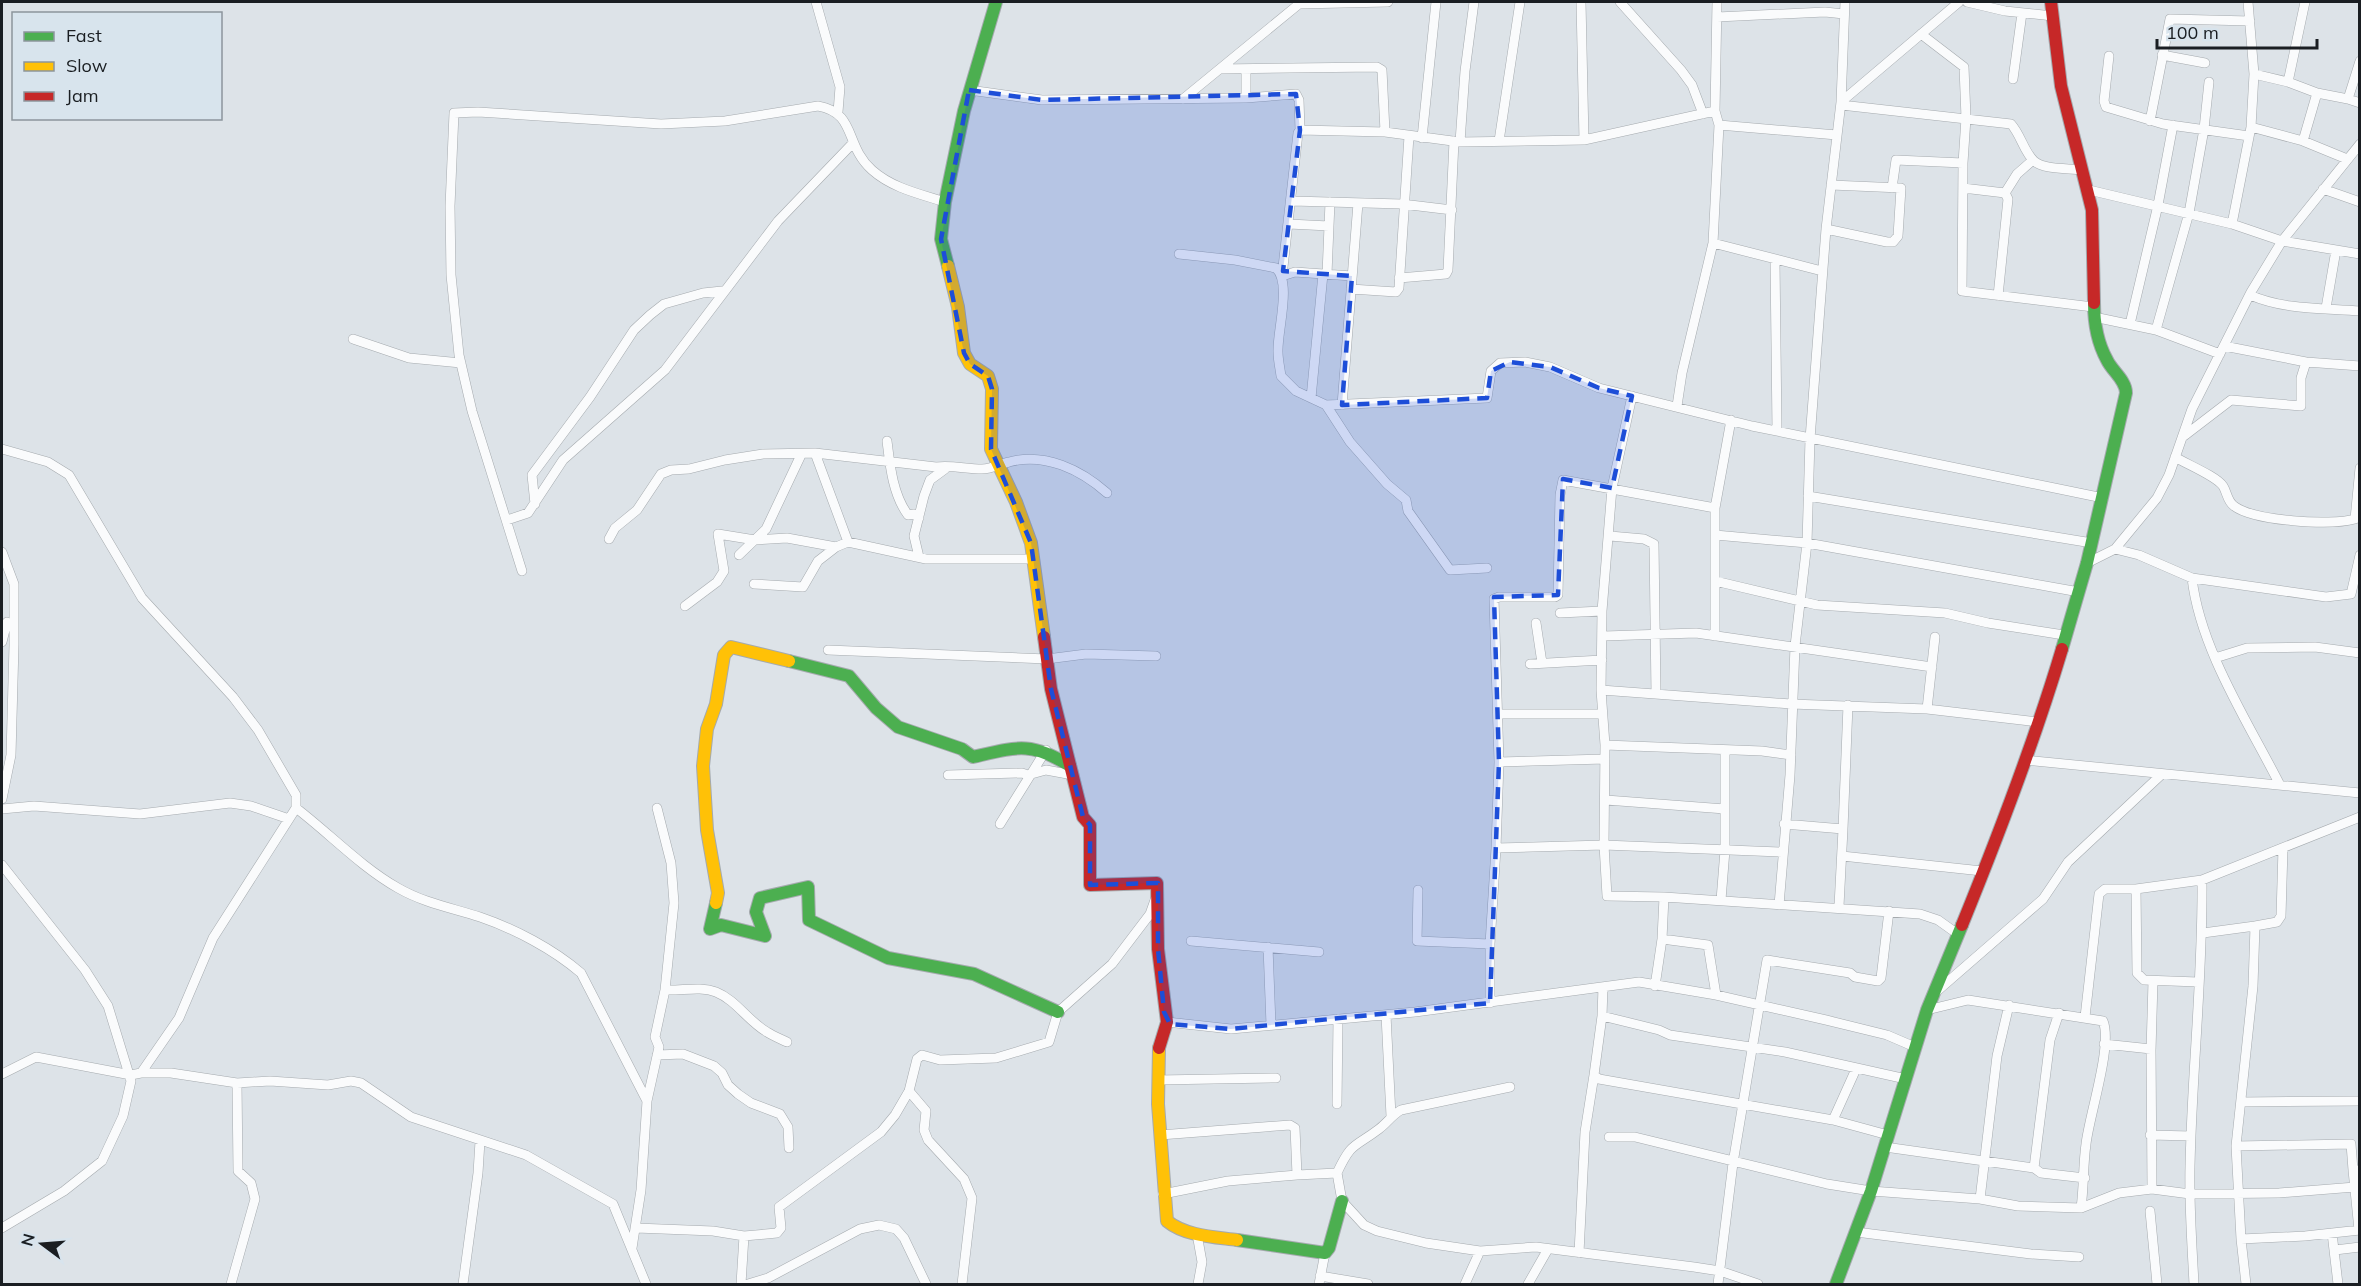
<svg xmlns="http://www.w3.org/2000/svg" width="2361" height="1286" font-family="Mulish,sans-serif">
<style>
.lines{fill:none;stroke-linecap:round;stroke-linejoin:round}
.street-casing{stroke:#a5aaae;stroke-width:10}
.fast-casing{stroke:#a5aaae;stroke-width:14}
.slow-casing{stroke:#a5aaae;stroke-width:14}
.jam-casing{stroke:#a5aaae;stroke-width:14}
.street{stroke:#fafbfc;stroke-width:9}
.fast{stroke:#4caf50;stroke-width:12}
.slow{stroke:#ffc107;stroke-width:12}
.jam{stroke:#c62828;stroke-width:12}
.marked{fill:#1d4ed8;fill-opacity:0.2;stroke:#1d4ed8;stroke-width:4.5;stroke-dasharray:12 8;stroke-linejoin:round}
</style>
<rect width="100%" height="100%" fill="#dde3e8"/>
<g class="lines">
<defs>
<path id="street" d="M816,2L840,87L838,112
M1581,2L1584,140
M1620,2L1681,70L1692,85L1703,114
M1967,2L2005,11L2053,16
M2248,2L2254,74L2251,127L2232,224L2282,241L2360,254
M2305,2L2288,82L2317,93L2348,99
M1717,17L1825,12L1844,14
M2162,55L2205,63
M2109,56L2104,101L2106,107L2163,124L2249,136
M2360,61L2348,99L2360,103
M1220,69L1377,67L1382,70L1385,132
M2254,74L2288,82
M2013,79L2022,13
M969,90L1042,100L1246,98L1296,94L1299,100L1300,130
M1246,98V69
M1183,99L1299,4L1388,2
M1841,102L1959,2
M1841,105L2011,124C2021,135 2024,152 2034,161C2044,170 2069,168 2082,170
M2150,121L2170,19L2250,21
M1719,125L1837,135
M2251,127L2303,141L2347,159
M1422,138L1436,2
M1499,141L1520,2
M2303,141L2317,93
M1460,142L1465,71L1474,2
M1963,163L1962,291L2093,307
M1892,188L1896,160L1963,163L1966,118L1964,67L1921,34
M1963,188L2005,193L2008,199L1998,296
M2323,189L2360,202
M2089,190L2232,224
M2005,193L2017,174L2033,160
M1292,201L1402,204L1452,210
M1289,224L1329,226
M1826,229L1887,242H1893L1898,236L1901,188L1831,185
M1713,243L1822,271
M1179,254L1235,260L1276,268C1292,283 1277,331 1278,352C1278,360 1280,368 1281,376L1296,391L1326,405L1350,442L1387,484L1406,500L1408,511L1450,570L1487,568
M1775,261L1777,430
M1327,274L1330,202
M1352,276L1295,272L1282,276L1298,133L1300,130L1385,132L1460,142L1584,140L1715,111
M1399,278L1446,274L1448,270L1454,141
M1351,289L1396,292L1399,288L1409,136
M2250,295C2284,310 2323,308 2360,311
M2326,308L2336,250
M2094,317L2156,330L2220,354
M2130,324L2158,205L2173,125
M2156,330L2189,213L2204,129L2209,82
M353,339L409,358L461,363
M2224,346L2306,362
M1311,398L1323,274
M1326,405L1487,398L1491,371L1500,363L1525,362L1550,367L1599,388L1752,426L2103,498
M1342,405L1358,203
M1677,406L1682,373L1713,243L1719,125L1715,111L1717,2
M2184,436L2231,400L2301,406V378L2306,362L2360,366
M887,441C890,466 893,495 908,515L914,514L919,518
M2,449L48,462L69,475L142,598L233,697L258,730L296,795V808L213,938L179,1018L141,1073L131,1075L36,1057L2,1074
M815,453L848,542
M2175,457C2186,464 2216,476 2223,486C2227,492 2227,501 2234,506C2254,521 2330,526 2355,519L2360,468
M1808,496L2092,543
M535,504L532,475L590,397L634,330L650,315L664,304L703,293L722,291
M507,520L528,513L563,460L665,370L778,221L853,143
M1715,535L1807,543L2079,592
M1610,536L1644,539L1654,544L1656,694
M609,539L615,528L637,510L661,474L671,470L689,469L725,460L763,454L815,453L936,467C952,465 966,469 982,469C992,469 1000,464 1009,462C1045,452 1081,470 1107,493
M2115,549L2139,555L2192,578L2326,597L2351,594L2360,555
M2,552L14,584V645L11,755L2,799
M739,555L766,529L801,455
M919,557L914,536L924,496L930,480L945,469
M2087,563L2115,549L2157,498L2169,475L2192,409L2251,292L2282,241L2360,144
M522,571L472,411L459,355L451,275L450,206L454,113L478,112L661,124L725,121L818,106C857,113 844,145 872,170C892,188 920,194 945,202
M2192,578C2200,649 2248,722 2280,785
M1715,581L1817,605L1945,613L1988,623L2064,635
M754,584L803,587L818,561L836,547L848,542L926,559H1033
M685,606L717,582L724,571L718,534L755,540L787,538L836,547
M1602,611L1612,488L1632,396
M1560,613L1602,611L1601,690L1605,745
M1536,623L1542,663
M1604,636L1696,633L1932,667
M1715,636V508L1731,420
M2,642L7,622
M828,650L1047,659L1086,654L1156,656
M2215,658L2247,648L2315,647L2360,653
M1530,664L1602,660
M1601,690L1791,704L1927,709L2039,722
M1927,709L1935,637
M1498,714H1602
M2025,760L2360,793
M1499,762L1605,759
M948,775L1022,773L1028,775L1046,770L1073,775
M1606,800L1725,809
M296,808C330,834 361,867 398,888C424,903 452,908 480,917C515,929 553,949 581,973L647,1101L641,1190L632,1248
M2,809L34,806L140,814L230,803L251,806L289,819
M1000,824L1046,750
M1784,824L1843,829L1848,705
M1782,852L1604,845L1605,745L1762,751L1791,755
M1842,856L1982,871
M2,865L85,970L108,1006L131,1081L123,1116L102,1161L64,1191L2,1228
M2136,889L2137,973L2144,980L2198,982
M1418,890L1417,941L1490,944
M1664,897L1920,914L1938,920L1959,935
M1721,900L1725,850V750
M1779,905L1790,775L1795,646L1807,543L1810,439L1826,229L1841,102L1845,2
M1839,906L1843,829
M2203,933L2255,926
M1662,939L1708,945L1716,995
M1191,941L1319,952
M1268,947L1271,1025
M1655,986L1662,939L1664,897L1607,896L1604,845L1496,848L1499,762L1494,599L1499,597H1555L1558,595L1560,495L1563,480L1715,508
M1603,987L1602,1016L1659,1030L1670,1035L1785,1052L1906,1079
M665,990C682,991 700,986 716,992C736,1000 748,1021 767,1032C773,1036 781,1039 787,1042
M1936,992L2043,899L2068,862L2162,774
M1490,1003V944L1496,848
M1927,1010L1968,1000L2103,1021C2113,1045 2089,1116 2086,1144C2083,1165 2084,1187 2081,1208
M2059,1013L2050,1040L2034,1168L2041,1173L2085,1178
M1386,1015L1391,1116
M1602,1016L1594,1075L1599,1079L1833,1120L1856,1069
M2085,1017L2099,894L2105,889H2136L2202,880L2360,817
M1167,1022L1231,1029L1415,1012L1639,982L1716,995L1826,1020L1887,1035L1915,1047
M2104,1044L2151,1049L2152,1189
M2151,1051L2153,981
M657,1055L683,1054L714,1066L722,1073L728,1085L738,1094L751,1103L780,1114L788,1127L789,1148
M141,1073H171L237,1083L270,1081L328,1085L351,1081L361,1083L411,1117L526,1155L613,1204L646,1284
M1158,1080L1276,1078
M909,1091L926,1111L924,1130L928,1140L964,1179L972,1198L962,1284
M647,1101L659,1047L655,1037L665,990L674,903L671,863L657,808
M2241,1102L2360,1101
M1337,1104L1338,1019
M1833,1120L1888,1135
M1160,1135L1290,1125L1295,1128L1297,1175L1228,1181L1163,1194
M2150,1135L2191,1136
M1609,1137H1635L1827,1184L1871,1191L1980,1199L2018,1206L2081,1208L2119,1193L2152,1189L2190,1194L2279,1193L2355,1187
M2236,1146L2351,1144L2353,1170
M1885,1147L2034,1168
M1337,1173L1342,1201L1364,1225L1377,1231L1426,1243L1480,1251L1536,1247L1694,1267L1720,1271L1758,1284
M1297,1175L1337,1173C1352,1141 1354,1148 1379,1129C1387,1123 1392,1115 1401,1110L1510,1087
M1980,1199L1997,1056L2009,1005
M2150,1211L2157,1284
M636,1228L713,1231L744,1236
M2359,1230L2353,1170H2360
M1856,1232L2031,1254L2079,1257
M2332,1233L2338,1284
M1197,1234L1202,1262L1198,1284
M2241,1239L2236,1146L2253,986L2255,926L2277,922L2281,916L2283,848
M2335,1250L2360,1247
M1579,1253L1585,1132L1594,1075
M1320,1276L1368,1284
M231,1284L255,1199L251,1183L238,1171L237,1083
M463,1284L478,1173L480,1141
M741,1284L744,1236L777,1233L781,1228L779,1207L881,1132L895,1115L909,1091L917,1059L922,1055L940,1060L996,1058L1049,1042L1058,1012L1112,964L1150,914L1155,900
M748,1284L768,1278L860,1229L879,1225L896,1229L904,1238L926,1284
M1319,1284L1325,1253
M1465,1284L1480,1251
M1528,1284L1548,1249
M1718,1284L1733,1163L1767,960L1850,973L1855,977L1878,981L1881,978L1889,911
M2194,1284C2192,1245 2189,1205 2190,1166C2192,1070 2203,976 2202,880
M2246,1284L2241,1239L2305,1236L2360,1230"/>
<path id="fast" d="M948,266L941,239L945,202L964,111L996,2
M2062,649L2087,563L2126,393C2126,380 2112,371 2107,360C2097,342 2094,323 2094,303
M789,661L849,676L876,708L898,727L962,749L973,757C1016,747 1031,741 1070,766
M716,903L710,929L721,925L765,936L756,912L760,898L808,887L809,920L888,958L974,974L1058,1012
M1237,1240L1325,1253L1329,1248L1342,1201
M1836,1284L1871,1191L1927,1010L1962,925"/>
<path id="slow" d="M948,266L958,307L964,353L970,364L988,376L992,389L991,449L1016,502L1031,543L1044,637
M716,903L718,893L707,830L703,766L707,729L716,704L724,655L731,647L789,661
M1159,1048L1158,1104L1167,1221C1185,1236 1215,1237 1237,1240"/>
<path id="jam" d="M2051,2L2061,86L2092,210L2094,303
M1044,637L1051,689L1083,817L1090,825V885L1157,883L1158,949L1167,1022L1159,1048
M1962,925C1999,834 2034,743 2062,649"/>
</defs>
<!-- street casing -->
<use href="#street" class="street-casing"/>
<!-- fast casing -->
<use href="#fast" class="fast-casing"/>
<!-- slow casing -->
<use href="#slow" class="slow-casing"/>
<!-- jam casing -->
<use href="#jam" class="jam-casing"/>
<!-- street -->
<use href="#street" class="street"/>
<!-- fast -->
<use href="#fast" class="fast"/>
<!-- slow -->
<use href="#slow" class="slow"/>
<!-- jam -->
<use href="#jam" class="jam"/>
</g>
<!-- marked area -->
<path class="marked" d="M969,90L1042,100L1296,94L1300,130L1283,271L1352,276L1342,405L1487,398L1491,371L1510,362L1550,367L1599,388L1632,396L1612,488L1563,479L1558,595L1494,597L1499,762L1490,1003L1231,1029L1170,1024L1164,1012L1158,949V883L1090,885V825L1083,817L1051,689L1031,543L991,449L992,389L988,376L970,364L964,353L941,239Z"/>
<!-- border -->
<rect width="2361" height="1286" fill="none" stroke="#1a1e22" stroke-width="6"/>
<!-- legend -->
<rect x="12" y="12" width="210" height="108" fill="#d8e4ed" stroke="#8c959c" stroke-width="1.5"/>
<rect x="24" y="32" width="30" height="9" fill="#4caf50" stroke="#8c959c" stroke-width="1.5"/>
<text x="66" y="42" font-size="18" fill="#1a1e22">Fast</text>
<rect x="24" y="62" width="30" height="9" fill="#ffc107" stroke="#8c959c" stroke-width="1.5"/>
<text x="66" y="72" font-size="18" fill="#1a1e22">Slow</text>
<rect x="24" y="92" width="30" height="9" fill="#c62828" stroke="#8c959c" stroke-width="1.5"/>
<text x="66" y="102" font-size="18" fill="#1a1e22">Jam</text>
<!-- north arrow -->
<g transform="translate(42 1244) rotate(286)" stroke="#d8e4ed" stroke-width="4.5" paint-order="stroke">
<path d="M0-4.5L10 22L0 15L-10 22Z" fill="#1a1e22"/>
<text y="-9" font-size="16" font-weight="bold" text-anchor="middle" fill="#1a1e22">N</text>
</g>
<!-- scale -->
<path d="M2157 39v9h160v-9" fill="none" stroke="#1a1e22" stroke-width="3"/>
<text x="2166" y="39" font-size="18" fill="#1a1e22" stroke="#d8e4ed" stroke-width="4.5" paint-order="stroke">100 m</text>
</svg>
